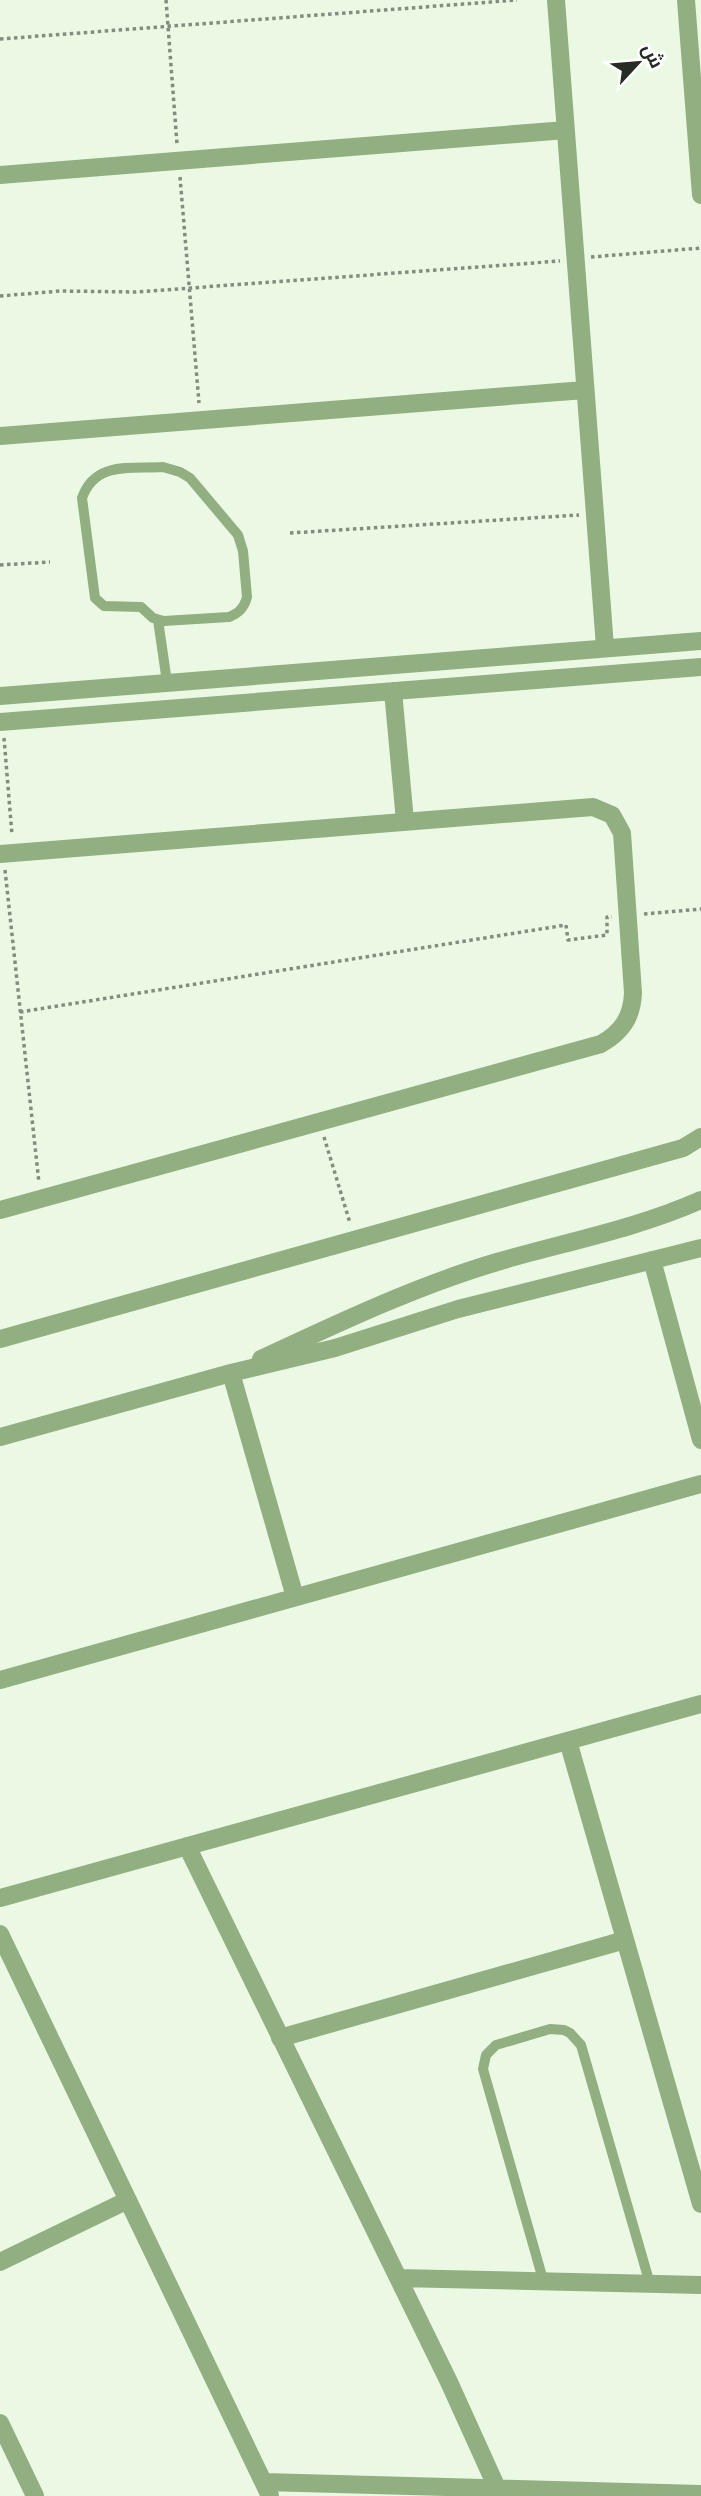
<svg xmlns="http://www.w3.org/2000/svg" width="701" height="2496" font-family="'Roboto Condensed',Cairo,sans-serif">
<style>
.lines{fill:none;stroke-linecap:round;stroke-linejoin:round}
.path{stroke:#838d7f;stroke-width:3.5;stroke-dasharray:3.5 3.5;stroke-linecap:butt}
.service{stroke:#91af80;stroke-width:10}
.minor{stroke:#91af80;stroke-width:18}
</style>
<rect width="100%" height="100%" fill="#ebf9e4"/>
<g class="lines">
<!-- path -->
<path class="path" d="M166,0L177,144
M0,39L517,0
M180,177L199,403
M591,257L701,248
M0,296L60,291L136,292L560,261
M290,533L579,515
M0,565L50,562
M4,738L12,835
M5,870L39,1183
M644,914L701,909
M20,1012L566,925L568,940L607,935V917H612
M324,1137L350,1223"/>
<!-- service -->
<path class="service" d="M163,467L180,472L190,478L238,535L243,551L247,597C244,608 239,613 229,617L164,621L153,618L141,607L104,606L95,598L82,498C95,461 130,469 163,467Z
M158,620L167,682
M544,2283L483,2069L486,2055L496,2045L550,2029L564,2030L570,2033L581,2045L650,2284"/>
<!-- minor -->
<path class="minor" d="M556,0L605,647
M686,0L701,195
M0,175L566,130
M0,436L585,390
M393,691L405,821
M0,696L701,641
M0,722L701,667
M0,854L593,807L612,815L622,833L633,993C632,1017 622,1032 601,1044L0,1210
M652,1260L701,1440
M0,1339L683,1148L701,1137
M261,1359C338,1323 416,1286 497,1262C565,1242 636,1229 701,1200
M231,1373L295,1597
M0,1437L231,1373L335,1348L458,1309L701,1248
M0,1680L701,1484
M568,1741L701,2204
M187,1846L449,2382L497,2488
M0,1898L701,1704
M0,1934L270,2496
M280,2038L625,1940
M0,2262L128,2200
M398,2278L701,2285
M0,2423L35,2496
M264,2482L701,2494"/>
</g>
<!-- north arrow -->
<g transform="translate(638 63) rotate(64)" stroke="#ffffff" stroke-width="5" paint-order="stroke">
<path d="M0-5L12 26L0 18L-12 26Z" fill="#272c24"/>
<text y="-10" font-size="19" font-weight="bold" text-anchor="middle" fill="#272c24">ش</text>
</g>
</svg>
